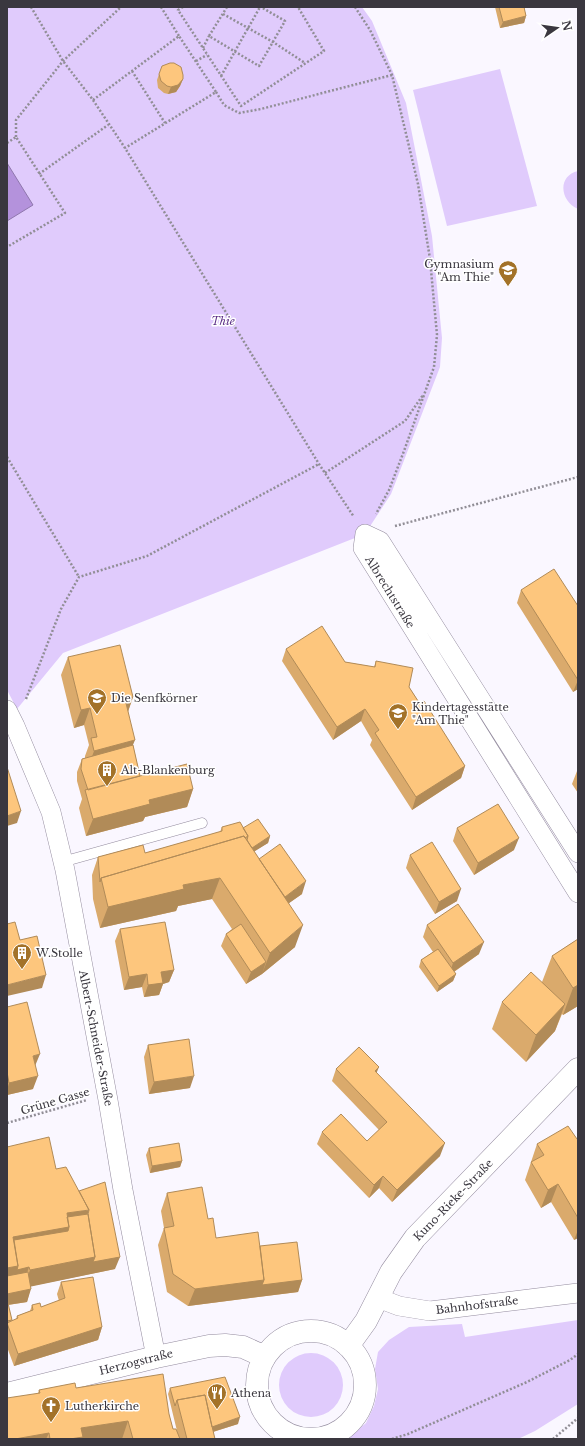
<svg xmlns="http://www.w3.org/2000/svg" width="585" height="1446" font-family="'Libre Baskerville',serif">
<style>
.green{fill:#e0cbfc}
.water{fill:#b492dc;stroke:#8f77ad}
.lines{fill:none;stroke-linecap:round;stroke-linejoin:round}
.service-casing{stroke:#948c9f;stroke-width:11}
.minor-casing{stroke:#948c9f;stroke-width:20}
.tertiary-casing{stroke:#948c9f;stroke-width:23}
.path{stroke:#918e96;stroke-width:2.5;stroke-dasharray:2 2;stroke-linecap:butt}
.service{stroke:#fff;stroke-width:10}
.minor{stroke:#fff;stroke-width:19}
.tertiary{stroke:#fff;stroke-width:22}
.wall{fill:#daaa6c}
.shaded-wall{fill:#b18b58}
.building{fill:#fdc67d;stroke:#b18b58}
.labels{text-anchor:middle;stroke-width:3;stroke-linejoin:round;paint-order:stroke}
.poi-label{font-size:11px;fill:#3a373f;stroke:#fff;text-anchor:start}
.park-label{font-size:11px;font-style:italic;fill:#5e3288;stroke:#fff}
.street-label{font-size:11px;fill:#3a373f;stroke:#fff}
</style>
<rect width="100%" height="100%" fill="#faf7ff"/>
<!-- green -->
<path class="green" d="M7,7H362L372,21L406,103L432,236L442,338L440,367L391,494L365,534L63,653L17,709L7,690Z
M500,69L537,206L447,226L413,90Z
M578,171V209C560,201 557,176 578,171Z
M578,1320V1404L535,1431L518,1439H347L366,1423L374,1406L378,1389L375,1369L378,1352L389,1340L409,1327L462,1324L465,1337Z
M279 1385a32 32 0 1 1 64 0a32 32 0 1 1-64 0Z"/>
<!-- water -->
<path class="water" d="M7,163L33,205L7,221Z"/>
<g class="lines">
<defs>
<path id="service" d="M62,862L202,823"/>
<path id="minor" d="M7,710L15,726L51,812L65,870L108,1100L123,1190L156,1357
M578,853L380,541L365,534L363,548L578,893
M378,1298L399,1306L430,1311L578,1293"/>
<path id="tertiary" d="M257 1385a54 54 0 1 1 108 0a54 54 0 1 1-108 0Z
M348,1346L366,1321L391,1272L415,1238L578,1069
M7,1394L156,1357L209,1346L225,1345L243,1347L265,1357"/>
</defs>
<!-- service casing -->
<use href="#service" class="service-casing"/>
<!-- minor casing -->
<use href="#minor" class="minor-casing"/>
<!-- tertiary casing -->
<use href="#tertiary" class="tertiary-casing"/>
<!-- path -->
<path class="path" d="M31,7L63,61L93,100L125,148L319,464L354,517
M161,7L179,36
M183,7L178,10L241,106L324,51L298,7
M227,7L209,36L259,66L285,21L261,7
M355,7L370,30L392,75L418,184L430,259L437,335L434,367L404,451L389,490L376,514
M223,14L273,42L305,63
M203,48L209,36
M196,61L207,55
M132,71L165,123
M221,76L260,7
M216,92L224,105L239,113L261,109L392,75
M93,100L179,36L216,92L125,148
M16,137V120L63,61L121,7
M7,143L16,137L65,213L7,247
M39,174L108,125
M7,457L79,577
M325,473L405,421L423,395
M395,526L578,477
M26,699L61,609L79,577L147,556L319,464
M7,1123L87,1100
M392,1439L408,1434L527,1382L570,1360L578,1354
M553,1439L578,1418"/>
<!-- service -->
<use href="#service" class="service"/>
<!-- minor -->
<use href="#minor" class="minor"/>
<!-- tertiary -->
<use href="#tertiary" class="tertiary"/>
</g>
<!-- wall -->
<path class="wall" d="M495,7H524L526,16L524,23L500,28Z
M159,74L183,79L180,86L176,92L168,94L164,93L158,88L157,80Z
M521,590L578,606V689L573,692L517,603Z
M286,649L345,662L374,667L376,661L409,687L420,704L465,766L461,778L412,810L370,745L372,740L361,721L333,740L282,661Z
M68,657L133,697L128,712L133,745L140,776L193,789L187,807L145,817L143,821L86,836L79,808L82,799L77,781V772L82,759L85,758V756L89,745L84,725L74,728L61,675Z
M578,770V793L572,784L577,771Z
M222,827L243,828L270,836L268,843L254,851L259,859L302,894L289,903L295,947L262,974L246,984L221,946L226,934L232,929L212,899L178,906L176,911L100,928L93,899L92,875L98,857L145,853L220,832Z
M457,828L514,850L474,875L453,841Z
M410,855L457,901L435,914L406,868Z
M427,925L479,954L454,972L456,974L453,981L437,992L419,967L421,960L433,952L423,937Z
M120,929L174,970L169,982L163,984L159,995L144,997L142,987L124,990L115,941Z
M578,939V1006L563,1015L562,1014L555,1031L526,1062L492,1029L502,1002L542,982L552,956Z
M7,1007L35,1066L33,1089L7,1095Z
M148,1045L190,1088L149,1094L144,1057Z
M336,1069L377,1073L440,1156L392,1202L379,1188L369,1198L317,1144L322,1132L367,1141L379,1130L332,1081Z
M578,1138V1238L574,1240L551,1202L541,1208L525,1180L537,1144L577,1139Z
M7,1147L56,1169L115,1269L31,1286L27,1302L8,1305L12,1320L11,1321L16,1319L17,1316L30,1311L32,1305L41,1307L59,1301L57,1294L61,1282L102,1327L98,1340L14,1366L7,1347Z
M149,1148L182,1161L180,1167L150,1173L146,1155Z
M167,1193L208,1219L216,1238L260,1246L302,1280L298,1292L188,1306L167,1292L158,1245L164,1228L161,1211Z
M76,1388L169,1414L173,1429L177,1431L168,1394L170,1388L238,1424L213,1432L215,1439H7L38,1393L39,1390Z"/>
<!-- shaded-wall -->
<path class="shaded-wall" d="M526,16L524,23L500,28L503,22Z
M183,79L180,86L176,92L168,94L171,87Z
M578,680V689L573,692Z
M133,697L127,714L125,699Z
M90,708L84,725L74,728L81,710Z
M365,709L361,721L333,740L337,727Z
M135,740L128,757L88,768L94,751Z
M465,766L461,778L412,810L416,797Z
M193,789L187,807L145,817L143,821L86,836L93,819L149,800Z
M21,811L17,823L7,826V816Z
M270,836L268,843L244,858L247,851Z
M519,838L514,850L474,875L478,863Z
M220,878L212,899L178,906L176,911L100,928L108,907L183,885Z
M306,881L302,894L275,913L280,901Z
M461,889L457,901L435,914L439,902Z
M303,925L295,947L262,974L270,953Z
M484,942L479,954L449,975L453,963Z
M266,962L262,974L246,984L251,972Z
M174,970L169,982L163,984L159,995L144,997L148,985L161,972Z
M147,974L142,987L124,990L129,977Z
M456,974L453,981L437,992L439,986Z
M46,975L42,988L7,996V985Z
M578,985V1006L563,1015L573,988Z
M565,1004L555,1031L526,1062L536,1035Z
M40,1054L35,1066L33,1056Z
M379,1067L374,1079L375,1071Z
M38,1076L33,1089L7,1095V1090L9,1083Z
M194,1076L190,1088L149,1094L154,1082Z
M445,1143L440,1156L392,1202L397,1190Z
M182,1161L180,1167L150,1173L152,1166Z
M383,1176L379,1188L369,1198L374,1185Z
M558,1184L551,1202L541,1208L548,1190Z
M89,1210L82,1231L15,1257L13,1237L67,1213Z
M578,1230V1238L574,1240Z
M95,1257H120L115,1269L24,1288L30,1270Z
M18,1266L29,1267L23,1285L7,1288V1268Z
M264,1280H302L298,1292L188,1306L195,1289Z
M31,1289L27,1302L7,1305V1294Z
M102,1327L98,1340L14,1366L18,1354Z
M240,1417L238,1424L206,1434L208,1428Z
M128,1421L122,1439H70L81,1428Z
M49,1433L46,1439H15Z"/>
<!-- building -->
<path class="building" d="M499,7H524L526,16L503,22Z
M170,63H174L181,67L183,75V79L178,85L171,87L167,86L161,81L159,74L162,66Z
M554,569L578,606V680L521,590Z
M322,626L345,662L375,667L376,661L413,668L409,687L420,704L424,701L465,766L416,797L375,733L379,730L365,709L337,727L286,649Z
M120,645L133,697L125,699L135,740L94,751L91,738L97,737L90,708L81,710L68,657Z
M133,745L140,776L88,790L81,769L82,759Z
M187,764L193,789L149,800L150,804L93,819L85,790Z
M7,767L21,811L7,816Z
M498,804L519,838L478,863L457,828Z
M258,819L270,836L252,848L247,840L248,836L243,828Z
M240,822L248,836L245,838L244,836L101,878L100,882L98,857L143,845L145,853L222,831V827Z
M244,836L303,925L270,953L220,878L183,885L184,889L108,907L101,878Z
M432,842L461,889L439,902L410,855Z
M280,844L306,881L285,897L259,859Z
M458,904L484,942L453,963L427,925Z
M15,922L20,940L37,936L46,975L7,985V924Z
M165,922L174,970L161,972L163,983L148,985L147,974L129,977L120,929Z
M241,924L266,962L251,972L226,934Z
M578,939V985L573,988L552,956Z
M438,949L456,974L439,986L421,960Z
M531,972L565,1004L536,1035L502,1002Z
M27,1002L40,1054L33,1056L38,1076L9,1083L7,1072V1007Z
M189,1039L194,1076L154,1082L148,1045Z
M359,1047L379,1067L375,1071L445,1143L397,1190L383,1176L374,1185L322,1132L341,1114L367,1141L387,1122L336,1069Z
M568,1126L577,1139L578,1138V1218L558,1184L548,1190L531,1162L544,1155L537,1144Z
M49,1137L56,1169L66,1167L89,1210L67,1213L69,1227L13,1237L18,1266L7,1268V1147Z
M179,1143L182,1161L152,1166L149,1148Z
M105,1182L120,1257L93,1262L95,1257L88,1214L89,1210L79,1191Z
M202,1187L208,1219L213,1218L216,1238L258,1232L264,1280L195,1289L173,1274L164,1228L174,1226L167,1193Z
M88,1214L95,1257L30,1270L29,1267L17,1270L18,1266L14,1240L68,1231L69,1227L67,1217Z
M297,1242L302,1280L262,1285L264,1280L260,1246Z
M28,1272L31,1289L7,1294V1276Z
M93,1277L102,1327L18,1354L7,1323L18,1318L17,1316L33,1310L32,1305L40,1303L41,1307L65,1298L61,1282Z
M7,1299L12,1320L7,1321Z
M163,1374L169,1414L173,1429H176L180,1439H133L128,1421L81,1428L83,1437L70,1439H50L49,1433L15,1439H7V1398L40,1393L39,1390L75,1383L76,1388Z
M225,1377L240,1417L212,1427L205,1395L177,1400L175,1406L170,1388Z
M205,1395L211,1422L215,1439H187L177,1400Z"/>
<!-- icons -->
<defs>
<symbol id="school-pin" viewBox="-11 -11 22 30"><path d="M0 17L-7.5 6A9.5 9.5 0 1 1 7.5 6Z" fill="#a37228" stroke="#fff"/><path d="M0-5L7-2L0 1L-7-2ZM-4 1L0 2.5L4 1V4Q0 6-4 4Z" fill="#fff"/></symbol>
<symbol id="building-pin" viewBox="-11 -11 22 30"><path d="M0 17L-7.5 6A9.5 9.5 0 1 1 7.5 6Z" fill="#a37228" stroke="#fff"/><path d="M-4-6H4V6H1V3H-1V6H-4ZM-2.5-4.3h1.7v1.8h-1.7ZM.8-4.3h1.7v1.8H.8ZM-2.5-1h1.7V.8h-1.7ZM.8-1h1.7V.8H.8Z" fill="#fff"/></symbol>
<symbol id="restaurant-pin" viewBox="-11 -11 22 30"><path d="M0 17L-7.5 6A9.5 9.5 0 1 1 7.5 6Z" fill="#a37228" stroke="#fff"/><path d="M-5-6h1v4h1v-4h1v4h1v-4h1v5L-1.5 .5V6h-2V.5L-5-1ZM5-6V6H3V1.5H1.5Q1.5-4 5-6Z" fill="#fff"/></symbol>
<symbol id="church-pin" viewBox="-11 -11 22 30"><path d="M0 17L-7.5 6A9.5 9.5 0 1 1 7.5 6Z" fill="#a37228" stroke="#fff"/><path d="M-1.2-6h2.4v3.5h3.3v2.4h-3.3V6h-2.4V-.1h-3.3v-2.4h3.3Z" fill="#fff"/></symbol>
</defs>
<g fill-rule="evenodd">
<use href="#school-pin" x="497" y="259" width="22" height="30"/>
<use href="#school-pin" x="86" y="687" width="22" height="30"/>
<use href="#school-pin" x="387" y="702" width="22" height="30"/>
<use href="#building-pin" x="96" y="759" width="22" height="30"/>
<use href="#building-pin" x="11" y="942" width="22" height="30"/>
<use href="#restaurant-pin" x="206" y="1382" width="22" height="30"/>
<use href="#church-pin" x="40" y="1395" width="22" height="30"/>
</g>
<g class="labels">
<!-- poi labels -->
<g class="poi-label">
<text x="494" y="268" text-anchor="end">Gymnasium<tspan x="494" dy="13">"Am Thie"</tspan></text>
<text x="111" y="702">Die Senfkörner</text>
<text x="412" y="711">Kindertagesstätte<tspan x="412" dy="13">"Am Thie"</tspan></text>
<text x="121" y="774">Alt-Blankenburg</text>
<text x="36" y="957">W.Stolle</text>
<text x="231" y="1397">Athena</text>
<text x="65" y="1410">Lutherkirche</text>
</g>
<!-- park labels -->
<g class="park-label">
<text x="223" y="325">Thie</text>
</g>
<!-- street labels -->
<g class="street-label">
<text transform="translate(390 592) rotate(58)" y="4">Albrechtstraße</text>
<text transform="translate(96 1038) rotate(79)" y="4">Albert-Schneider-Straße</text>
<text transform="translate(55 1101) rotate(-16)" y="4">Grüne Gasse</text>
<text transform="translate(453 1200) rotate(-46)" y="4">Kuno-Rieke-Straße</text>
<text transform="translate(477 1305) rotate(-7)" y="4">Bahnhofstraße</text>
<text transform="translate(136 1362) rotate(-14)" y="4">Herzogstraße</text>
</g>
</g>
<!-- border -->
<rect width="585" height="1446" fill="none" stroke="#3a373f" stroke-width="16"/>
<!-- north arrow -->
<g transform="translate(557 28) rotate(77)" stroke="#ffffff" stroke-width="3" paint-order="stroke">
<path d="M0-3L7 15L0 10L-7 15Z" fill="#3a373f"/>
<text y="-6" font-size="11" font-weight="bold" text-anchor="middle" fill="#3a373f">N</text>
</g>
</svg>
